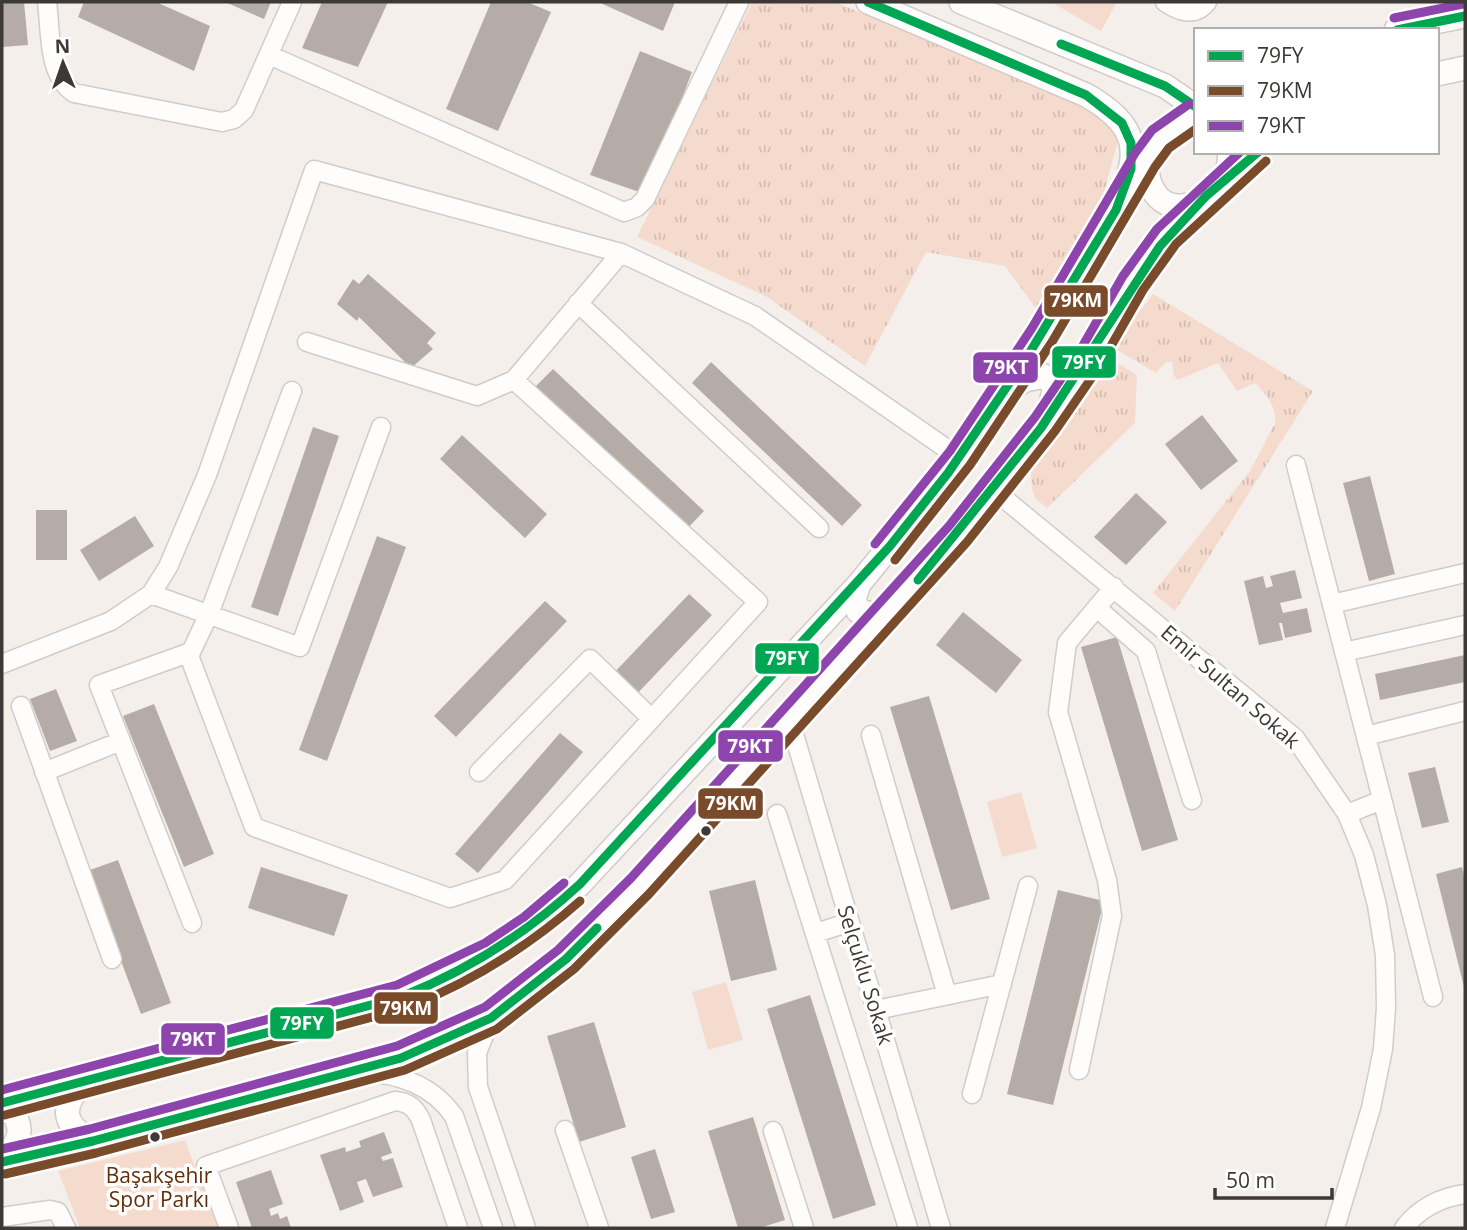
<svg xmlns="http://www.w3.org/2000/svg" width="1467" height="1230" font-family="'Open Sans',sans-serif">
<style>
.grass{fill:url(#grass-tufts)}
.park{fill:#f5dbcd}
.building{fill:#b6aca7}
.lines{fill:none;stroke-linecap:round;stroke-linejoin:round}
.minor-casing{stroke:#d1ccc9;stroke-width:21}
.major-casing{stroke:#d1ccc9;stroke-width:26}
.minor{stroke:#fefdfc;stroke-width:18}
.major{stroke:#fefdfc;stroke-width:23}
.bus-1-casing{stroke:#fff;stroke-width:14}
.bus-2-casing{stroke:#fff;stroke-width:14}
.bus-3-casing{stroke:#fff;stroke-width:14}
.bus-1{stroke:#00a651;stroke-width:9}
.bus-2{stroke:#7a4b2a;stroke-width:9}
.bus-3{stroke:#8e44ad;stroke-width:9}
.bus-dot{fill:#3d3937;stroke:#fff;stroke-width:2.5}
.labels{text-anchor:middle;stroke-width:7;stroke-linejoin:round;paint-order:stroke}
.street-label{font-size:21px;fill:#3d3937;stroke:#fff}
.park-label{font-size:21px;fill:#632e0a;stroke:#fff}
.line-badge{stroke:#fff;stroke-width:2.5}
.badge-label{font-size:19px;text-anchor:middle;font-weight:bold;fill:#fff}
</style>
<defs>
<pattern id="grass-tufts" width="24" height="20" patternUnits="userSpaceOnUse" patternTransform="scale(1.75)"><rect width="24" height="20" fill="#f5dbcd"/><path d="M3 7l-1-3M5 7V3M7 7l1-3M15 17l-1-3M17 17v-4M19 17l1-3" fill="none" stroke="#d3bdb1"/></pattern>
</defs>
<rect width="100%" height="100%" fill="#f5efec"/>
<!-- grass -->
<path class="grass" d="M752,2H834L1030,79L1109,120L1118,141L1100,206L1037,310L1005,266L926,252L865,366L767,297L637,237Z
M1153,294L1313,391L1175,611L1153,593L1250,471L1275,423C1277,407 1266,394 1255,383L1237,391L1218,363L1178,380L1174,376L1172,362H1166L1156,373L1112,347Z
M1107,356L1137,375L1135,423L1047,508L1036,499L1032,490L1031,471L1091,388Z"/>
<!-- park -->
<path class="park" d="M1051,2H1117L1101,31Z
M1021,792L1037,848L1002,857L987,802Z
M726,982L743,1040L708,1050L692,992Z
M185,1140L218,1228H80L58,1171Z"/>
<!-- building -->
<path class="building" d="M2,2H24L28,45L2,47Z
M84,2H156L210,26L194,71L78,17Z
M225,2H271L264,19Z
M322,2H388L358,67L302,48Z
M491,2H527L551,12L498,131L446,109Z
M598,2H675L663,31Z
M640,51L692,72L645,194L590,175Z
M368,274L436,333L427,343L433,349L411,368L359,317L357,321L337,304L353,279L359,284Z
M711,362L862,505L842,526L692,383Z
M553,369L704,511L684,532L533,389Z
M1202,415L1238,461L1201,490L1165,444Z
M313,427L339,436L278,616L251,607Z
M462,435L547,514L525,538L440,459Z
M1370,476L1395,574L1369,581L1343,483Z
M1136,493L1167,522L1126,565L1094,537Z
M36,510H67V560H36Z
M135,516L154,546L99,581L80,550Z
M377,536L406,547L327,761L299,750Z
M1295,570L1302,598L1280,603L1283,613L1307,608L1312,632L1285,638L1282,623H1279L1283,640L1259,645L1244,581L1263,576L1266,588L1273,586L1270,576Z
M689,594L712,615L633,698L610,677Z
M545,601L567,621L456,737L434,716Z
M963,612L1022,660L996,693L936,645Z
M1117,637L1178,840L1142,851L1081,647Z
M1465,655V682L1380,700L1375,674Z
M56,689L77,741L50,751L30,699Z
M929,696L990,899L951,910L890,707Z
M154,704L214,854L184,867L123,716Z
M560,733L583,752L478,873L455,854Z
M1435,767L1449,822L1422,828L1408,773Z
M118,860L171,1003L141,1014L87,871Z
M261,867L348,895L334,936L248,908Z
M1462,867L1465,880L1464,987L1436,874Z
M755,880L777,970L731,981L709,891Z
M1058,890L1104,901L1053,1105L1007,1094Z
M810,995L876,1205L833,1219L767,1009Z
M594,1022L626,1127L579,1142L547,1036Z
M753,1117L785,1220L760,1228H738L708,1131Z
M384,1132L392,1153L381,1157L383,1161L393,1158L403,1187L373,1197L366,1179L357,1182L364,1202L340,1211L320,1155L345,1147L346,1152L361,1147L359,1141Z
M655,1149L675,1212L651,1219L631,1157Z
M271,1170L283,1204L269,1209L271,1216L278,1213L280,1219L287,1216L291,1228H252L236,1182Z"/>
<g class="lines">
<defs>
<path id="minor" d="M47,2C51,32 47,74 74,93L222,122L234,119L244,110L292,2
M1165,2C1178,11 1195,18 1207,2
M1432,18L1458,2
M269,55L624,212L637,207L645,199L739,2
M578,303L819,528
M514,380L621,253
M1296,465L1433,997
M995,491L1295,738L1347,814L1364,855L1377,905L1385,955L1386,1008L1383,1049L1371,1108L1335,1228
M151,594L300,647L381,427
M1332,604L1465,573
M1097,608L1146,651L1192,800
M1344,652L1465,625
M188,653L254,827L450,898L505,880L758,602L514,380L477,396L307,342
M2,664L111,621L151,594L168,567L207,475L314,170L621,253L755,316L960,458
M21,706L112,959
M790,721L941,1228
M871,735L947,995
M1366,736L1465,711
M44,772L121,741
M479,772L590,659L652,719
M777,814L908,1228
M1347,814L1382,800
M192,923L99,685L191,652L209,614L292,391
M816,933L850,922
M876,1010L1002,984
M491,1018L477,1053L478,1087L526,1228
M1079,1070L1112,916L1107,880L1058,712L1067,643L1114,587
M364,1072C400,1074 432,1085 454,1116L493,1228
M972,1094L1028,886
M565,1130L599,1228
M773,1131L804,1228
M2,1217L50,1210L58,1212L66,1228
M229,1228L206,1166L395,1101C409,1102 415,1108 421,1120L458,1228
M1404,1228C1418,1209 1441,1197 1465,1194"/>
<path id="major" d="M868,2L1086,95C1121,115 1144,138 1126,182
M961,2L1165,86L1196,107
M1396,30L1465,16
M1437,74L1465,68
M1143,156C1149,170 1146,184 1158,197C1184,224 1235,185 1229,152
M1006,392L1025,380L1044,376L1055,386L1049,411
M859,584L854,599L858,611L871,614L888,612
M85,1081C60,1106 61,1125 93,1141
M2,1103L401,997C476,969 522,939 580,884L859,584L912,519L960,458L1042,335L1145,160L1160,139L1196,114
M2,1109L13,1114C27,1133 14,1146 2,1162
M2,1162L93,1141L401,1058L491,1018L566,959L640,886L958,534L1045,424L1088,361L1133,283L1167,236L1258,152"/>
</defs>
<!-- minor casing -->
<use href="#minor" class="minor-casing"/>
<!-- major casing -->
<use href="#major" class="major-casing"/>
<!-- minor -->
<use href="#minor" class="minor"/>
<!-- major -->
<use href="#major" class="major"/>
<defs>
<path id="bus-1" d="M1397,30L1465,16
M1061,44L1165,86L1196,107
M918,580L1041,428L1160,246L1206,196L1258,152
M2,1103L401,997C469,970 526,934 580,884L890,546L948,473L1027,357L1116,210L1131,169V143L1122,123L1086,95L868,2
M2,1162L93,1141L401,1058L491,1018L566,959L597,928"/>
<path id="bus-2" d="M895,560L970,465L1052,342L1155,167L1169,148L1196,129
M5,1115L406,1008C471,982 527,948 580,901
M5,1174L96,1153L405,1070L497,1029L574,969L649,894L967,542L1055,431L1099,367L1143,290L1176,244L1266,161"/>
<path id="bus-3" d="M1394,18L1463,4
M875,544L950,451L1032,328L1135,153L1152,130L1189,104
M2,1090L397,985L485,943L524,917L564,883
M2,1149L90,1129L397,1046L485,1007L558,950L631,878L949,526L1035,417L1078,354L1123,276L1157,229L1240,152"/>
</defs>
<!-- bus-1 casing -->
<use href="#bus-1" class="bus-1-casing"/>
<!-- bus-2 casing -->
<use href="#bus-2" class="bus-2-casing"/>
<!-- bus-3 casing -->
<use href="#bus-3" class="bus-3-casing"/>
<!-- bus-1 -->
<use href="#bus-1" class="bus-1"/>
<!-- bus-2 -->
<use href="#bus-2" class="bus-2"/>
<!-- bus-3 -->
<use href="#bus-3" class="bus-3"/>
</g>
<!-- markers -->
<g class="bus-dot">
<circle cx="706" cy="831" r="6"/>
<circle cx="155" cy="1137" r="6"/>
</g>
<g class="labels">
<!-- street labels -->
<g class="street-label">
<text transform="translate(1230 687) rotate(41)" y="7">Emir Sultan Sokak</text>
<text transform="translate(865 975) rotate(73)" y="7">Selçuklu Sokak</text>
</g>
<!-- park labels -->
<g class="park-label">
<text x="159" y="1183">Başakşehir<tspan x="159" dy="24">Spor Parkı</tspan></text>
</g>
</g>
<g class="line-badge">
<rect x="1043" y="284" width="66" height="34" rx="7" fill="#7a4b2a"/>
<rect x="1051" y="345" width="66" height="34" rx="7" fill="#00a651"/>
<rect x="972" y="351" width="67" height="33" rx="7" fill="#8e44ad"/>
<rect x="754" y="642" width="66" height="33" rx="7" fill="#00a651"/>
<rect x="717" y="729" width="67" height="34" rx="7" fill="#8e44ad"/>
<rect x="697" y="787" width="67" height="33" rx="7" fill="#7a4b2a"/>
<rect x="373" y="991" width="66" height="34" rx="7" fill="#7a4b2a"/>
<rect x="269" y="1006" width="66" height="34" rx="7" fill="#00a651"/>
<rect x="160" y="1022" width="66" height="34" rx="7" fill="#8e44ad"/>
</g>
<g class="badge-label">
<text x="1076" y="307">79KM</text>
<text x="1084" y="369">79FY</text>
<text x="1006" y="374">79KT</text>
<text x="787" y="665">79FY</text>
<text x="750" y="753">79KT</text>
<text x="731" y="810">79KM</text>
<text x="406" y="1015">79KM</text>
<text x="302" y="1030">79FY</text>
<text x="193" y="1046">79KT</text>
</g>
<!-- border -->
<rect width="1467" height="1230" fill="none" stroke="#3d3937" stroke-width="7"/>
<!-- legend -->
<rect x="1194" y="28" width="245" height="126" fill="#ffffff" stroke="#b1b0af" stroke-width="2"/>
<rect x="1208" y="51" width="35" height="10" fill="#00a651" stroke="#b1b0af" stroke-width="2"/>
<text x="1257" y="63" font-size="21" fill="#3d3937">79FY</text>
<rect x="1208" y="86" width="35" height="10" fill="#7a4b2a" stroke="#b1b0af" stroke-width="2"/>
<text x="1257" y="98" font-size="21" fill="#3d3937">79KM</text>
<rect x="1208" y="121" width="35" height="10" fill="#8e44ad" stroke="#b1b0af" stroke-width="2"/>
<text x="1257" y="133" font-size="21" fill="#3d3937">79KT</text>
<!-- north arrow -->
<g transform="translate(63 63) rotate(358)" stroke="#ffffff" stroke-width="5" paint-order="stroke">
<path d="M0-5L12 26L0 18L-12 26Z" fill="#3d3937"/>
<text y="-10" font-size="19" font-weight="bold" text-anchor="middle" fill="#3d3937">N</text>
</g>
<!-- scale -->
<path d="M1215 1188v10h117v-10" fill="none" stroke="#3d3937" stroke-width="3.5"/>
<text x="1226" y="1188" font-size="21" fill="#3d3937" stroke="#ffffff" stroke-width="5" paint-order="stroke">50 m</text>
</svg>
